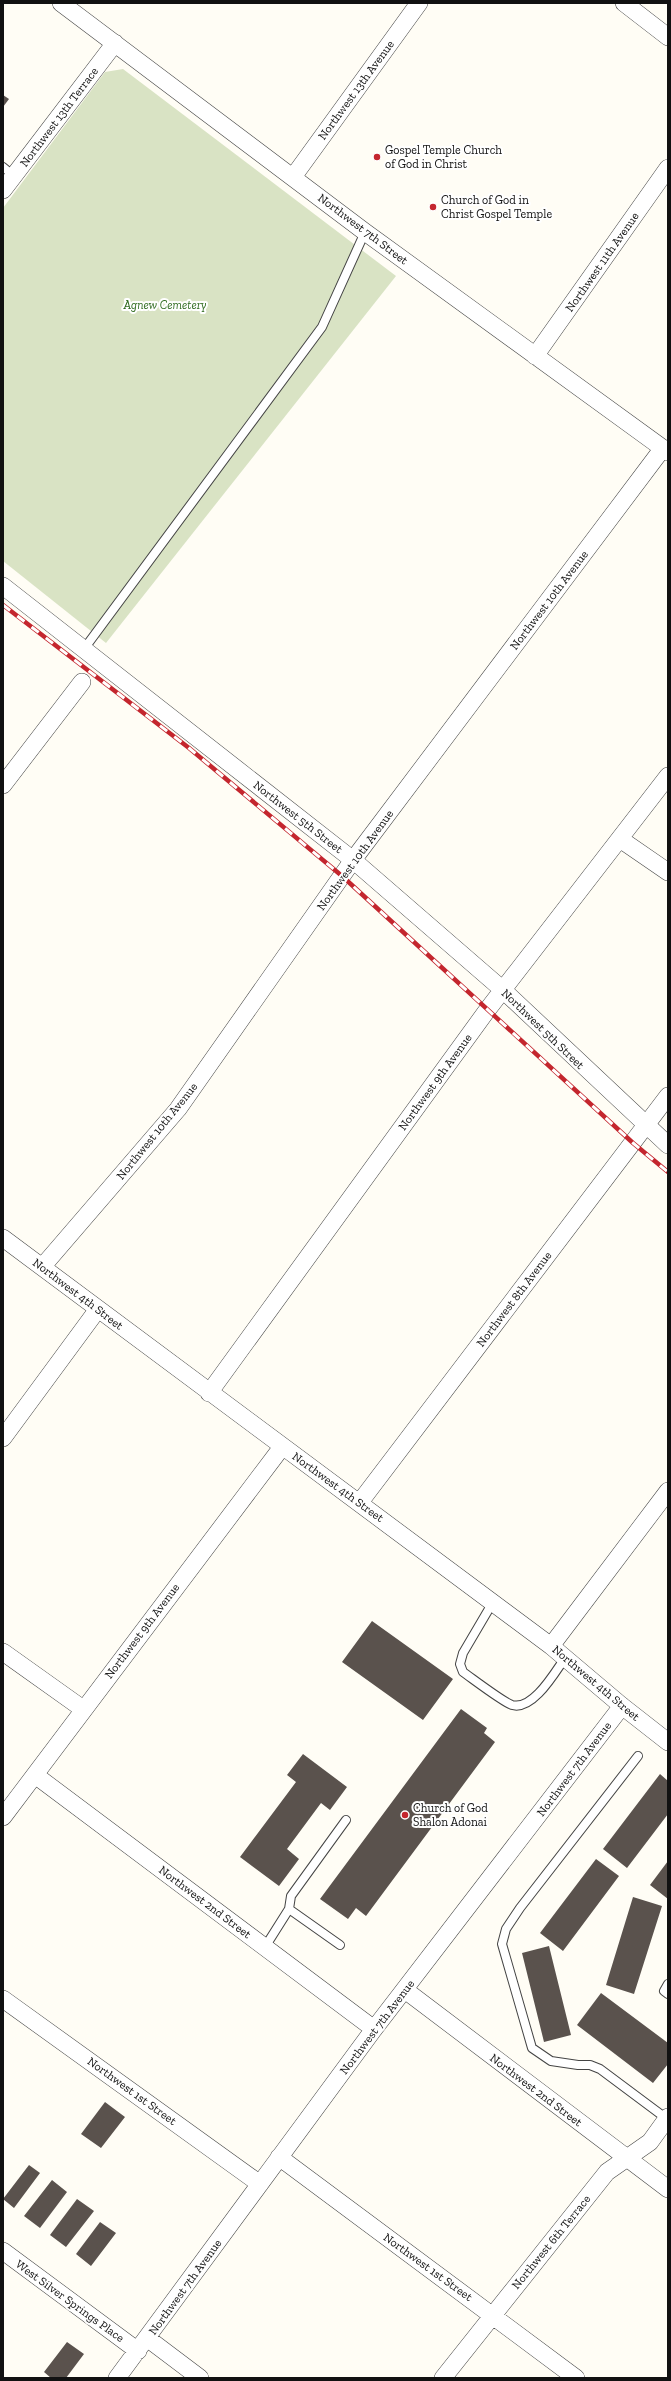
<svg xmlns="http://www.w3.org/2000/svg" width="671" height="2381" font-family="'Zilla Slab',serif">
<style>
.cemetery{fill:#d9e3c4}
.building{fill:#5a524d}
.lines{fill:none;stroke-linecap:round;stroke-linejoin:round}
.lane-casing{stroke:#444;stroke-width:10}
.street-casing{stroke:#444;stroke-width:18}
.lane{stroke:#fff;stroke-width:8}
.street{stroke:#fff;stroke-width:17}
.rail-casing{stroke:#c4262e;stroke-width:4.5}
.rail{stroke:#fff;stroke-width:3;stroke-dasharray:9;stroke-linecap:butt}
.poi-dot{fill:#c4262e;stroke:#fff;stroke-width:1.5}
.labels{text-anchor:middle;stroke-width:4;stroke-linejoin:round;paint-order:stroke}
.street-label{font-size:12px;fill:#111;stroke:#fff}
.poi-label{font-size:12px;fill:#111;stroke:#fff;text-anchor:start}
.park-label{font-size:12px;font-style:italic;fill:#2f6b1f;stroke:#fff}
</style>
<rect width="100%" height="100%" fill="#fffdf5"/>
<!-- cemetery -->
<path class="cemetery" d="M123,69L396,276L106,643L3,561V208L105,72Z"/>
<!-- building -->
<path class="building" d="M3,95L9,99L3,107Z
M372,1621L453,1679L423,1720L342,1662Z
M461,1709L487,1728L484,1733L495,1742L366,1916L356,1908L348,1919L320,1899Z
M303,1754L347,1787L330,1810L321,1803L287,1849L299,1859L279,1886L240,1857L296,1782L287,1775Z
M660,1774L668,1781V1814L627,1868L603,1849Z
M596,1859L619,1876L563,1951L540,1933Z
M668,1861V1899L650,1885Z
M633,1897L662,1906L634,1994L606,1985Z
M549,1946L571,2035L544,2042L522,1953Z
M601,1993L668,2043V2064L653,2083L577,2025Z
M105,2102L125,2117L101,2148L81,2134Z
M29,2165L40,2173L14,2208L3,2199Z
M52,2180L67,2192L40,2228L24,2216Z
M77,2199L94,2211L66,2247L50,2235Z
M100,2222L116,2233L91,2266L76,2254Z
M67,2342L84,2354L66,2378H51L44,2372Z"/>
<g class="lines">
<defs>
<path id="lane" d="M3,167L14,176
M84,649L322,327L365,232
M493,1602L463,1653L460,1664L463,1672C473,1679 503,1702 512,1705C533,1711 555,1672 565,1658
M638,1756L520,1908L506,1929L502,1944L532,2048L551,2061L578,2065H590L600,2069L667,2119
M289,1909L340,1945
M265,1947L289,1909L291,1896L346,1820
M668,1984L664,1991L668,1994"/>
<path id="street" d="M61,3L365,232L668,452
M624,3L668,37
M293,177L419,3
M3,190L115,43
M535,356L668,168
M3,586L353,860L503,990L668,1145
M3,785L82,682
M620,839L668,872
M3,1238L551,1646L622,1706L668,1742
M42,1267L178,1109L353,860L663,448
M209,1393L488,1009L668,776
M3,1438L98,1309
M360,1502L668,1096
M551,1646L668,1491
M3,1652L83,1709
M35,1775L374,2029
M3,1817L282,1447
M405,1990L668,2189
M3,1999L260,2184
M279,2157L576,2378
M3,2251L138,2351
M147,2338L200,2378
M117,2378L374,2029L622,1706
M443,2378L607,2172L650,2142L668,2117"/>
</defs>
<!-- lane casing -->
<use href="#lane" class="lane-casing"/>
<!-- street casing -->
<use href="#street" class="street-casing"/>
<!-- lane -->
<use href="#lane" class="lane"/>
<!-- street -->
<use href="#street" class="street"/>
<defs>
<path id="rail" d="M3,605L189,748L342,876L633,1143L668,1172"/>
</defs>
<!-- rail casing -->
<use href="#rail" class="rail-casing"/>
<!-- rail -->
<use href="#rail" class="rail"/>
</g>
<!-- markers -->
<g class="poi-dot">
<circle cx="377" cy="157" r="4"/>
<circle cx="433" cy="207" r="4"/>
<circle cx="405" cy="1815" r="4"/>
</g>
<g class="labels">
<!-- street labels -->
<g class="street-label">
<text transform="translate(356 90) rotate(-54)" y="4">Northwest 13th Avenue</text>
<text transform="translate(59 117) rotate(-53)" y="4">Northwest 13th Terrace</text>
<text transform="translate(363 229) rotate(37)" y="4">Northwest 7th Street</text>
<text transform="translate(602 262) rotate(-55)" y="4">Northwest 11th Avenue</text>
<text transform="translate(549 600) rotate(-53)" y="4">Northwest 10th Avenue</text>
<text transform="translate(298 817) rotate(38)" y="4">Northwest 5th Street</text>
<text transform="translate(355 860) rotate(-54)" y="4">Northwest 10th Avenue</text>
<text transform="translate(543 1029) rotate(44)" y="4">Northwest 5th Street</text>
<text transform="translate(435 1082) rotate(-54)" y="4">Northwest 9th Avenue</text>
<text transform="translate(157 1131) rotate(-51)" y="4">Northwest 10th Avenue</text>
<text transform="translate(78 1294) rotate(37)" y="4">Northwest 4th Street</text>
<text transform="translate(514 1299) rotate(-53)" y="4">Northwest 8th Avenue</text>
<text transform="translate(338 1487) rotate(36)" y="4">Northwest 4th Street</text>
<text transform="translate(142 1631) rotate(-53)" y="4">Northwest 9th Avenue</text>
<text transform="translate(596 1683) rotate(40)" y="4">Northwest 4th Street</text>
<text transform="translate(574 1769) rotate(-53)" y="4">Northwest 7th Avenue</text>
<text transform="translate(205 1902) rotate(37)" y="4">Northwest 2nd Street</text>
<text transform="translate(377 2027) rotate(-53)" y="4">Northwest 7th Avenue</text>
<text transform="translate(536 2090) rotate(37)" y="4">Northwest 2nd Street</text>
<text transform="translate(132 2091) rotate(36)" y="4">Northwest 1st Street</text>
<text transform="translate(551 2242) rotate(-51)" y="4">Northwest 6th Terrace</text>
<text transform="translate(428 2267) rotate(36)" y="4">Northwest 1st Street</text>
<text transform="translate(185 2287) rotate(-54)" y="4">Northwest 7th Avenue</text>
<text transform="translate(70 2301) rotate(36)" y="4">West Silver Springs Place</text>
</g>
<!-- poi labels -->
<g class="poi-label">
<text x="385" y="154">Gospel Temple Church<tspan x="385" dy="14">of God in Christ</tspan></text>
<text x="441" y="204">Church of God in<tspan x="441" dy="14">Christ Gospel Temple</tspan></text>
<text x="413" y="1812">Church of God<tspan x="413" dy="14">Shalon Adonai</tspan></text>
</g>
<!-- park labels -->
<g class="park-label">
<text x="165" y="309">Agnew Cemetery</text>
</g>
</g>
<!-- border -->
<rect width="671" height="2381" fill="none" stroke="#111111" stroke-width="8"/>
</svg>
